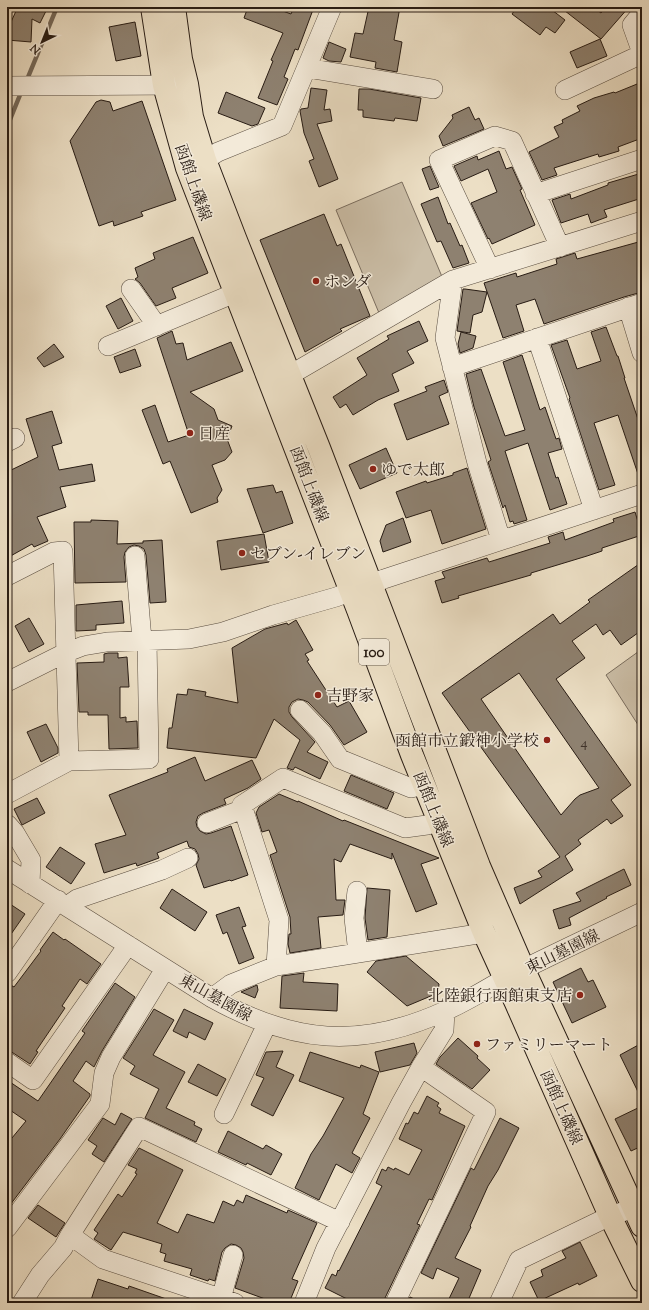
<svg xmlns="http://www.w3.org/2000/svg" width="649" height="1310" font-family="'Sorts Mill Goudy','Noto Serif JP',serif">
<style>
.park{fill:#cbbea7;stroke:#7a6d5e}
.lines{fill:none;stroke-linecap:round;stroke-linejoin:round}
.stream{stroke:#75695a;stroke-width:4.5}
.building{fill:#8e8170;stroke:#281c14;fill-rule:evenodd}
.minor-casing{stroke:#594d40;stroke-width:20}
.major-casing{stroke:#281c14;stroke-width:24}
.minor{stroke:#f3ead9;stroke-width:19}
.major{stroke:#ecdfc5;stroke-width:22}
.poi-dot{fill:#8f2418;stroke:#f3ead9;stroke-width:1.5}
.labels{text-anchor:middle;stroke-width:3;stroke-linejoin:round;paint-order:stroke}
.number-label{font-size:14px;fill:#42352b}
.shield{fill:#f3ead9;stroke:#655a4f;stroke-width:1}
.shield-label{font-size:15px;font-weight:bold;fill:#281c14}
.street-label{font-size:16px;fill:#281c14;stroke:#f3ead9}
.poi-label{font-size:16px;fill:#281c14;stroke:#f3ead9;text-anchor:start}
</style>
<rect width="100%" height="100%" fill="#ecdfc5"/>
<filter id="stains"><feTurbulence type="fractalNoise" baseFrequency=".005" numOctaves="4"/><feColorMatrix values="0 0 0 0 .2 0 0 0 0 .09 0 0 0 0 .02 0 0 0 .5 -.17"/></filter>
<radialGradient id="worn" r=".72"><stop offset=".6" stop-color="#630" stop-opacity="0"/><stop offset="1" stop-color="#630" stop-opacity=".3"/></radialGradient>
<!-- park -->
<path class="park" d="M402,182L443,279L379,313L336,210Z
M642,649V731L606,675Z"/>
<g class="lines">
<!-- stream -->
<path class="stream" d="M26,82L57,7
M7,127L22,90"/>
</g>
<!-- building -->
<path class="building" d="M8,7H48L40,23L32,19L31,42L7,40V22H11L16,11Z
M248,7H272L291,14L294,7H314L298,50L295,49L284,77L288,79L277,105L258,98L273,61L271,60L283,33L244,18Z
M369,7H400L394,40L402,42L397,72L375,68L376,62L350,57L355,33L363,34Z
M517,7H548L565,20L555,33L546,27L540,35L512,14Z
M560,7H593L601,13L606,7H629L601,39Z
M135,22L141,56L116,61L109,27Z
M600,39L607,56L577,68L570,52Z
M329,42L346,49L341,62L329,61L323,58Z
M642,82V138L618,147L619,151L599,157L598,154L554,168L557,175L542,180L529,152L559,137L554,127L563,123L562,120L580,111L577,106L594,98L614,92L615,93Z
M311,88L327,90L324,110L330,109L332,121L317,124L338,179L319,187L309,161L314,159L304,133L300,111L301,109L308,108Z
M359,89H369L421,98L417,121L395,118L394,121L363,117V110H358Z
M226,92L265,108L258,124L252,126L218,113Z
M101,100L110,102L113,111L142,101L176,200L141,212L143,216L114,226L113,221L99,226L70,141L96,102Z
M469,107L475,120L479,118L484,129L443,146L439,136L453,118L452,115Z
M499,151L506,169L512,167L522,189L520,190L535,225L492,244L489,238L488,239L471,203L497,192L488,169L461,181L454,166L477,156L478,160Z
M430,166L439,187L430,190L422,169Z
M642,173V198L604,210L607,217L591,223L588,214L561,223L552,200L570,194L571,199L608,185V183Z
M438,197L448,224L450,223L460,246L462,245L469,263L453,268L441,241L437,242L421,204Z
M324,214L337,246L341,244L370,316L340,329L342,331L305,352L260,240Z
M193,237L208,273L172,288L176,298L156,306L140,283L135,279L138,277L135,268L155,259L153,253Z
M642,241V292L624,297L544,324L535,299L516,305L524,331L503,338L484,283L516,273L517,277L557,264L556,259L575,253L577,259Z
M463,289H465L487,292L482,312L473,315L470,333L457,331Z
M121,298L133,321L118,329L106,306Z
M419,321L428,341L407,351L414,363L392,374L399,391L378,400L353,415L346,404L340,408L333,397L367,375L357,358L389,339L387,336Z
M606,327L617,356H618L625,378H624L642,431V480H640L618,415L594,423L615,485L599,490L569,399L570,398L551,345L567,340L577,369L601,361L591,332Z
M172,331L176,344L183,343L187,360L231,342L243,371L190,392L214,409L218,420L232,426L227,439L232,452L225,460L212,465L222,490L217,498L218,502L191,513L170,461L163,464L142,410L155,405L168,442L189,435L157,338Z
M461,332L476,336L473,348L460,353L458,344Z
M54,344L64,357L44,367L37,358Z
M135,349L141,366L120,373L114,357Z
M522,355L540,410L545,407L556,439L559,438L562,449L548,453L556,478L558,477L567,504L550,510L528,443L505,451L527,520L514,524L513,521L510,522L505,505L503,508L488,462L491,460L474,407L466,374L481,369L505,436L525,430L503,362Z
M444,380L448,392L439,396L449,424L407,440L394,404L427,391L425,387Z
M52,411L62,443L52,446L59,470L92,464L95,481L60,487L66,507L37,517L48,541L34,547L32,544L7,558V472L38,457L26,419Z
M386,448L397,473L360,489L349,465Z
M467,468L486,529L442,544L431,510L406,518L396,492L426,481L427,483L453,475V473Z
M273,485L276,493L282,491L293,523L263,533L247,489Z
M635,512L642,535L602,548V551L587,556L531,573V575L458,596L459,598L442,603L435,581L445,578L442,572L487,558L489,562L550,543L548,537L563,532L565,540L614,522L613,519Z
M403,518L411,542L383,552L380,541L386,525Z
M91,520L118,521L117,544L143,543V541L162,540L166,602L150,603L146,555L144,549L139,546L134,545L129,547L125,552L124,557L126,582L75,583L74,522H91Z
M264,534L269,562L221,570L217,541Z
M642,562V630L621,645L610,630L603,635L596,624L572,641L585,658L556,679L631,785L611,800L623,816L611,824L607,819L578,840L581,844L565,856L573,870L520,904L514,888L542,877L538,871L560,857L442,693L553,614L560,624L590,602L588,600ZM519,673L599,788L580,795L575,799L561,815L481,699Z
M122,601L124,623L96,625V630L76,631V605Z
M29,618L44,644L29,652L15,626Z
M296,620L313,650L305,654L309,660L307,661L337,707L349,701L367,732L344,745L330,725L308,702L303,700L298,699L292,702L289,707V712L292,717L315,742L307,752L328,762L320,779L295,767L293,770L287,768L300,740L274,719L256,758L167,748L169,728H172L177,694L187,695L188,689L206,692L205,696L238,703L232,648L265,629L287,623L288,625Z
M108,653H118V658L127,657L129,687H120V718L126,717V722L137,721L138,748L109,749L108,715H88V712H79L77,663L104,662V654Z
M46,724L58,748V753L41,762L27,732Z
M195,757L205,781L252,760L261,779L248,788L224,799L226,804L203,813L198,816L196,822L197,827L200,831L206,834L211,833L231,826L248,875L231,881L230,880L204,888L196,865L199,859L198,854L195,849L189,847L187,841L157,853L159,858L137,866L136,863L104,873L95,844L126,835L109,795L168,772L167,769Z
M351,775L394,793L387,809L344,791Z
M279,794L298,802V801L343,821L344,820L439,858L421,864L437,904L416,912L392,853V859L350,844L341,862L334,859L336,900H345L343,915L318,917L321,948L290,953L288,944L289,934H291L290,917L270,855L277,852L269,830L262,832L256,813L259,807Z
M37,798L45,813L22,825L14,809Z
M60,847L85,863L71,884L46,867Z
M624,869L631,885L606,897L607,898L569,918L571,925L559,929L553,910L581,901L576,893Z
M367,888L390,890L387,937L368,940L365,918Z
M172,889L207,912L195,931L160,908Z
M7,902L25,914L7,940Z
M239,907L246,926L242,927L254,958L239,964L227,932L223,934L216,915Z
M53,932L64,940L65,939L101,964L87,984L80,979L62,1006L65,1008L36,1051L38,1052L30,1064L7,1049V984H9L14,987L41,951L40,950Z
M406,956L439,984L438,993L407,1006L367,972L376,961Z
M581,968L588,982L593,980L606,1007L572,1023L553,982Z
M304,973L303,982L338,984L337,1011L280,1008L282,976Z
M115,983L135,997L102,1051L94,1067L86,1061L73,1081L90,1094V1096L60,1139L7,1209V1144L26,1121L7,1108V1080L38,1101L85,1033L82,1031Z
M257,985L258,990L255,998L241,992Z
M154,1009L174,1020L153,1055L185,1072L166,1108L195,1122L194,1125L202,1129L196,1142L145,1118L159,1089L130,1074L135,1066L123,1058Z
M184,1009L213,1023L205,1040L189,1032L187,1038L173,1031Z
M458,1038L478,1056L477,1058L490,1070L472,1089L436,1064L440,1057Z
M414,1043L417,1053L410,1065L380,1072L375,1052Z
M642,1043V1100L620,1055Z
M283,1051L276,1067L294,1075L273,1116L251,1105L264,1078L256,1075L266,1052Z
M310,1052L360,1068L361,1065L379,1072L363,1114L370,1118L352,1153L360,1158L352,1173L336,1164L319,1200L295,1188L311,1154L323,1136L344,1098L299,1081Z
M198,1064L226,1079L217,1096L188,1082Z
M427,1096L439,1103L437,1106L441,1109L439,1113L465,1126L432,1200L429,1199L417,1224L420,1225L385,1298L384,1303H355L325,1288L332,1274L336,1276L338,1270L339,1271L382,1186L376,1183L382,1169L386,1171L388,1167L394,1170L395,1168L409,1175L422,1150L399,1139L406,1123L408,1124L414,1112L418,1114Z
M642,1106V1146L631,1151L615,1119Z
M121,1113L132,1119L104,1162L92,1154L97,1146L88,1140L103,1118L115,1125Z
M500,1118L519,1128L498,1170L488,1186L470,1226L471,1227L455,1258L481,1270L467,1303H447L459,1278L437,1268L433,1279L421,1273L471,1168L474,1170Z
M228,1131L263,1149L266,1145L282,1154L271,1175L247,1163L246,1165L218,1152Z
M139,1148L183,1170L157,1223L178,1233L187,1214L214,1223L223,1201L234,1206L237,1200L243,1203L246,1195L287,1213L288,1210L317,1223L292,1279L298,1281L289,1303H276L235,1288L244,1258L243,1252L241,1248L236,1245L231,1244L225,1248L222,1252L215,1281L209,1279L208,1281L190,1275L192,1269L164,1261L166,1254L160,1252L162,1244L123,1232L111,1250L94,1239L98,1233L94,1230L118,1194L122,1197L137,1174L135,1173L137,1169L128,1165Z
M38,1205L65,1223L56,1237L28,1218Z
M580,1242L597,1276L579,1285L578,1283L539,1301L530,1282L543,1276L541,1270L566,1258L562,1251Z
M98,1279L128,1289L129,1286L172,1301V1303H90Z
M410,1297L423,1303H407Z"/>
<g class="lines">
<defs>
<path id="minor" d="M642,13L632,25L642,53
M307,68L433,89
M7,86L178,85
M565,90L642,54
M205,160L218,152L282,126L332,7
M535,194L642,159
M490,269L439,160L495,136L512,141L560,247
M131,289L157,326
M628,307L642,353
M537,338L594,510
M108,346L235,293
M452,367L642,303
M290,375L453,280
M7,442L15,438
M501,540L477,463L445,338L453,280L642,221
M135,556L142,640
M7,576L54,552L63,551L69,761
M7,682L65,653L83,646L107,642L189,639L223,632L273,615L336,597L384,579L642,494
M300,710L322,733L340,759L411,788L424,785
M7,794L69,761L149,759L147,640
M207,823L243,809
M7,824L15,833L31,860L30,884
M7,869L212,998C293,1043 359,1050 445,1011C466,1002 486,989 506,978C551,955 597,934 642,912
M357,891L354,918L358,953
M67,906L77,899L162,870L188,858
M276,966L279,920L242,805L283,778L405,828L427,825L438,822
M7,973L58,900
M212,998L231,984L276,966L484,933
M7,1062L33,1080L128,945
M224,1114L267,1024
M7,1228L100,1104L104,1073L111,1057L165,969
M221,1299L233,1255
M22,1303L40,1275L63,1248L70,1235
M235,1303L103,1259L70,1235L139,1127L340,1222
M304,1303L326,1248L401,1103L421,1067L444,1030L445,1011
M395,1303L486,1112L421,1067
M499,1303L519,1260L610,1216L634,1208L642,1202"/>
<path id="major" d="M152,7L164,85L187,168L358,610L412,755L484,933L516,1003L610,1216L642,1281
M174,7L181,59L187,84L192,117L205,160L235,238L319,448L479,866L524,970L642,1226"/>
</defs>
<!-- minor casing -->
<use href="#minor" class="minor-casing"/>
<!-- major casing -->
<use href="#major" class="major-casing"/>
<!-- minor -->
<use href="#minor" class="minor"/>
<!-- major -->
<use href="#major" class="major"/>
</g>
<!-- markers -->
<g class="poi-dot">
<circle cx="316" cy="281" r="4"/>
<circle cx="190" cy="433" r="4"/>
<circle cx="373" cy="469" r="4"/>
<circle cx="242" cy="553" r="4"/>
<circle cx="318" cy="695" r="4"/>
<circle cx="547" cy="740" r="4"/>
<circle cx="580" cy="995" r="4"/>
<circle cx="477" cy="1044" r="4"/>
</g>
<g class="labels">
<!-- number labels -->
<g class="number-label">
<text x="584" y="747">4</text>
</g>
<!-- shield labels -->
<rect class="shield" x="359" y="639" width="30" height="26" rx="3"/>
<g class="shield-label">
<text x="374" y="657">100</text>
</g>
<!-- street labels -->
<g class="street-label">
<text transform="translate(194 182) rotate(71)" y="6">函館上磯線</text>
<text transform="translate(310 484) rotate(69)" y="6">函館上磯線</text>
<text transform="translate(434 809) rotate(68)" y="6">函館上磯線</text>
<text transform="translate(562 951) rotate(-26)" y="6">東山墓園線</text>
<text transform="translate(216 997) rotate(29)" y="6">東山墓園線</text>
<text transform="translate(562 1107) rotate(66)" y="6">函館上磯線</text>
</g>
<!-- poi labels -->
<g class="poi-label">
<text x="324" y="287">ホンダ</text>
<text x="198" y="439">日産</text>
<text x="381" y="475">ゆで太郎</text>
<text x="250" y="559">セブン-イレブン</text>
<text x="326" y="701">吉野家</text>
<text x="539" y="746" text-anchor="end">函館市立鍛神小学校</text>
<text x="572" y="1001" text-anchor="end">北陸銀行函館東支店</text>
<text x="485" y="1050">ファミリーマート</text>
</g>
</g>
<!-- margin -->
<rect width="649" height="1310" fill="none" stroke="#ecdfc5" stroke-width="24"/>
<rect x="8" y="8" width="633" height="1294" fill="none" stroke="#281c14" stroke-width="2"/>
<rect x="12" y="12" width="625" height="1286" fill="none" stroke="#281c14"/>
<!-- north arrow -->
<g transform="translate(42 42) rotate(223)" stroke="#f3ead9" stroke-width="3" paint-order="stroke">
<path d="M0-3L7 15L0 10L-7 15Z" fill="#281c14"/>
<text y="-6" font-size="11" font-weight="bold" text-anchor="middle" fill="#281c14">N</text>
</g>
<rect width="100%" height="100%" filter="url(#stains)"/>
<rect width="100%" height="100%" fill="url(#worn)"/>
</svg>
